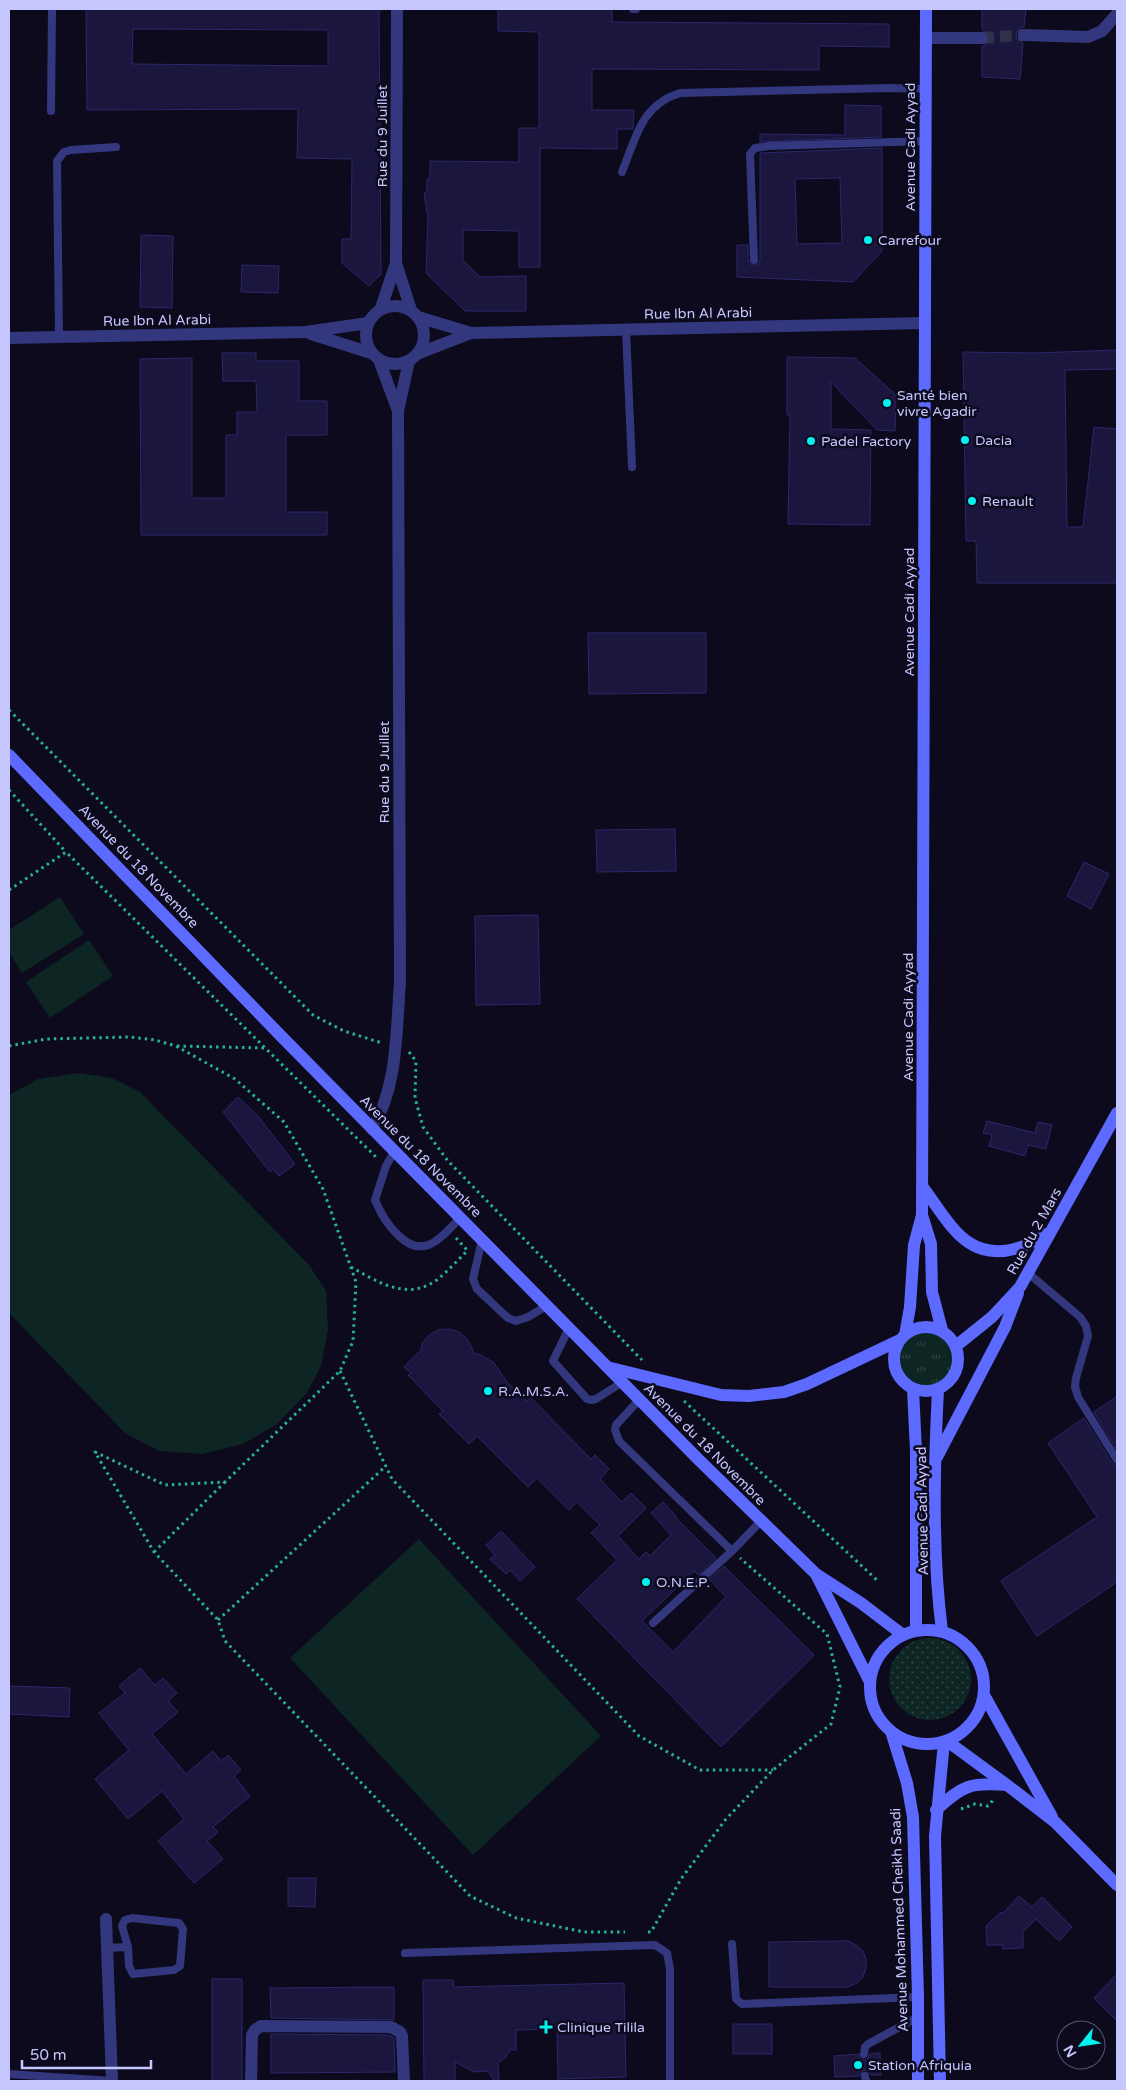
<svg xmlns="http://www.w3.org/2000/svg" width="1126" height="2090" font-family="'Varela Round',sans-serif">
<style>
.grass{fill:url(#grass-dots)}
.park{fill:url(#park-tufts)}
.pitch{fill:#0d2623}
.building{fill:#1a163e;stroke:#2d276b;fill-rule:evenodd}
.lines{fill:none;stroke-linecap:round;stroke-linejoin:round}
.street-tunnel{stroke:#313049;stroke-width:12;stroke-dasharray:12 6;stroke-linecap:butt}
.path{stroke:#27b19b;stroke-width:3;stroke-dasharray:2.5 4;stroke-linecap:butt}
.lane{stroke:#33387e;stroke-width:8}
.street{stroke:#33387e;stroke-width:12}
.secondary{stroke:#5d6aff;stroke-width:12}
.poi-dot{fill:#00f1f0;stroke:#0c0a1c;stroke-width:2}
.labels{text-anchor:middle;stroke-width:5;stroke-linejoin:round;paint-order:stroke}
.street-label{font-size:14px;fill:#c6c6ff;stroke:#0c0a1c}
.poi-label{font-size:14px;fill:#c6c6ff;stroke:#0c0a1c;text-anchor:start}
</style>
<defs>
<pattern id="grass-dots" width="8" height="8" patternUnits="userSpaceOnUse" patternTransform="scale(1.25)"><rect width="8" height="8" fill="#0d2623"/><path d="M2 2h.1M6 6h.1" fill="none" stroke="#2f4444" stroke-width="1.8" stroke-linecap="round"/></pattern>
<pattern id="park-tufts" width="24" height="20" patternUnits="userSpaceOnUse" patternTransform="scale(1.25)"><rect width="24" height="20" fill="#0d2623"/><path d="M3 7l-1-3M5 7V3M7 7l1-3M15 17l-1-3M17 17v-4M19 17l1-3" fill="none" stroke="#2f4444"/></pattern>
</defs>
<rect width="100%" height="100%" fill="#0c0a1c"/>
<!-- grass -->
<path class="grass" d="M889 1679a41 41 0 1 1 82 0a41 41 0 1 1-82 0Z"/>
<!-- park -->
<path class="park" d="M897 1358a28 28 0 1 1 56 0a28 28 0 1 1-56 0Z"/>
<!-- pitch -->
<path class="pitch" d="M60,897L84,934L22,973L9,952V930Z
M89,940L113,976L50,1018L26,982Z
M78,1073L112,1078L140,1092L309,1265L326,1291L328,1329L321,1366L307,1393L276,1425L243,1444L202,1454L159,1451L125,1433L9,1313V1095L38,1079Z
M419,1539L601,1736L473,1855L290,1658Z"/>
<!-- building -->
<path class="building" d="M86,9H379L381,274L369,286L342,263V239H351L352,159L297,158L298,109L87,110ZM133,29L328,30V66L132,64Z
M498,9H612V22L889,24V47L819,46V70L592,69V110H634L633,129H617V149L540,148V267H519V231L463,230V260L480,277L526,276V311H465L426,273L428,217L424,194L427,191V179H430V161L519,162V128H539V32L498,31Z
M982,9H1026L1024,27L1020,28L1016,34L1017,39L1023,43L1020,79L982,77V46L986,45L990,38L989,34L982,30Z
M845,105L881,106V137L760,142V134L845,135Z
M882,148V251L853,282L737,277V245H748V260L751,265H757L760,260V153ZM840,178L842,243L797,244L795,179Z
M141,235L173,236L172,308L140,307Z
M242,265L279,266L278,293L241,292Z
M1117,350V369L1065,370L1067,527H1083L1094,427L1117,429V583H977L976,541H966L963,352L1034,353Z
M222,353H256V361H299V401H327V435H286V512H327V535H141L140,359L192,358V498H226V435H237V412H257L256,381H223Z
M787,357L855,358L896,395L895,431L877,430L831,382V429L871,430L870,525L788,524L790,415H787Z
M588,633H706V693L589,694Z
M675,829L676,871L597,872L596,830Z
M1084,862L1109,874L1091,909L1067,896Z
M538,915L540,1004L476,1005L475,916Z
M238,1097L258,1116L295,1164L279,1176L273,1169L270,1172L223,1112Z
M987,1121L1035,1133L1038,1122L1052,1125L1046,1149L1028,1145L1025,1156L989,1146L992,1135L983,1133Z
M449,1329L459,1332L468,1340L474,1353L481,1355L494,1363L507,1382L527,1401L530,1397L591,1459L595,1455L609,1469L600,1479L622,1502L631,1493L646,1508L618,1536L639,1559L646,1552L650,1556L671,1535L651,1513L663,1502L676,1516L675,1517L716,1558L698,1575L694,1571L642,1621L673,1652L726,1597L709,1579L724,1566L814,1655L721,1747L577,1599L617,1560L591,1533L600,1525L577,1502L569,1510L537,1478L528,1487L477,1436L469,1444L439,1414L443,1411L408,1375L411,1373L404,1367L421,1350L422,1344L429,1335L438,1330Z
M1117,1396V1450L1094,1412Z
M1084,1418L1112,1463L1117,1466V1582L1037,1636L1001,1581L1097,1517L1048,1443Z
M501,1531L535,1567L520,1581L510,1570L506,1574L490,1559L495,1555L486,1545Z
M140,1668L155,1685L163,1678L177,1693L168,1701L178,1712L152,1734L186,1774L213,1751L221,1761L228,1755L241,1770L234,1776L250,1796L213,1827L218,1832L207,1841L223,1859L194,1883L158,1841L184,1819L162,1791L128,1819L95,1779L129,1750L99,1713L125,1693L119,1686Z
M9,1686L70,1688L69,1717L9,1714Z
M288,1878H316L315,1907L288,1906Z
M1019,1896L1032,1907L1042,1897L1072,1927L1059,1941L1036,1919L1023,1932V1948L1003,1949L1002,1945H987L986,1926L1001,1912L1002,1914Z
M839,1941H848L856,1945L863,1951L866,1959V1968L863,1977L857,1983L848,1987H769V1942Z
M1117,1974V2021L1094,1998Z
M212,1979H242V2081H212Z
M423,1980H453L454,1987L624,1983L626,2077L558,2079L557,2029L516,2030V2050H510L505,2058L498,2063L499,2081H494L488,2071L474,2072L455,2062V2081H424Z
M394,1987V2020L271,2018L270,1988Z
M733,2024H772V2054H733Z
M271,2034L389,2035L394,2038L395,2072L271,2073Z
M880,2053L881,2075H871L869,2072L864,2070L860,2076L835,2077L834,2056L859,2054L864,2060L868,2058L870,2054Z"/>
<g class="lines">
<!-- street-tunnel -->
<path class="street-tunnel" d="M982,38L1024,35"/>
<!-- path -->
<path class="path" d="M9,710L313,1015L344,1031L382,1043
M9,790L66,852
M9,890L66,852L378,1159
M9,1046L46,1039L129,1037L155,1040L176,1046L235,1079L284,1122L323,1189L356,1282L353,1341L340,1371L225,1482L165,1485L95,1452L154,1552L218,1620L225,1641L470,1896L516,1918L584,1932H625
M177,1046L265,1048
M409,1052L416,1061L415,1098L423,1127L448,1161L642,1360
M456,1238L467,1250
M351,1267C378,1282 408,1302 438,1279C448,1271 457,1261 466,1252
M340,1371L392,1479L639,1736L700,1770H773
M684,1401L878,1581
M154,1552L225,1482
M218,1620L386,1466
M961,1809L975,1804L988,1806L995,1798
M648,1932H651L681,1879L726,1819L773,1770L831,1724L840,1687L827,1634L740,1558"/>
<!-- lane -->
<path class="lane" d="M633,9H636
M51,111L52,9
M622,172C636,138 641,105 680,93L889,88L926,89
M754,260L750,154L755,148L769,146L925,141
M626,330L632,467
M59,337L57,161L64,152L71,150L116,147
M394,1152L386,1166L375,1200C381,1214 387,1225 399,1236C424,1260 441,1238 460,1218
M482,1240L473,1279L477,1289L508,1318L516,1321L528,1317L548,1305
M1028,1273L1080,1317L1086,1326L1088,1336L1076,1378L1075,1387L1078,1397L1117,1460
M569,1328L553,1361L587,1399L592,1400L596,1399L621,1383
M639,1400L616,1425L615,1430L619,1441L732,1551
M653,1623L732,1551L761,1521
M132,1918L179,1923L183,1929L180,1966L174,1970L133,1974L129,1966L128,1947L122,1926L125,1920Z
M732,1944L736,1999L742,2004L918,1997
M107,1948L128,1947
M405,1953L655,1945L667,1953L670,1969V2081
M864,2054L865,2047L868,2044L918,2017
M9,2074L112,2081
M865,2076L866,2081"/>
<!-- street -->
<path class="street" d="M397,9L396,263L411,310
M1024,35L1088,37L1102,31L1117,14
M926,38H982
M366 335a29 29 0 1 1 58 0a29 29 0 1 1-58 0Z
M381,308L396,263
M418,317L471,333L925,323
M311,334L371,353
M9,338L306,332L368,323
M417,354L471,333
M379,360L398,411
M372,1129C398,1086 396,1032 400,983L398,411L409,361
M106,1919L112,2081
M251,2081L252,2035L255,2030L261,2026L391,2027L400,2032L402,2036L404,2081"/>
<!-- secondary -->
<path class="secondary" d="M9,755L281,1036L698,1459L816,1574L861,1603L903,1635
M922,1186C950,1223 967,1265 1021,1247C1031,1244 1040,1238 1049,1233
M922,1215L931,1244L932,1292L942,1330
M894 1359a32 32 0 1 1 64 0a32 32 0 1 1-64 0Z
M905,1335L910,1307L914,1245L922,1215L926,9
M956,1346L992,1317L1020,1287L1117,1113
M607,1367L721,1395L749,1396L784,1392L807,1384L900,1340
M913,1389L916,1451V1630
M938,1390C934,1469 932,1553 942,1631
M937,1457L1005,1327L1018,1293
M816,1574L870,1682
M870 1687a57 57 0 1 1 114 0a57 57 0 1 1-114 0Z
M984,1695L1052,1817
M891,1731L907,1783L913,1817L918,1997V2081
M947,1741L1007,1785L1055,1822L1117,1885
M936,1810C963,1785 971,1782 1007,1785
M940,2081L935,1836L944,1742"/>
</g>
<!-- markers -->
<g class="poi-dot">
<circle cx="868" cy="240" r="5"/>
<circle cx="887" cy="403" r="5"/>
<circle cx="965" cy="440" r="5"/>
<circle cx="811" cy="441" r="5"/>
<circle cx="972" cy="501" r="5"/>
<circle cx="488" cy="1391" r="5"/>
<circle cx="646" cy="1582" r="5"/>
<path d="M543.5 2019.5h5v5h5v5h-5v5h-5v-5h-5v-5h5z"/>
<circle cx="858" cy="2065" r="5"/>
</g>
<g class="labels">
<!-- street labels -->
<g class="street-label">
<text transform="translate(382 136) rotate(-90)" y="5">Rue du 9 Juillet</text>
<text transform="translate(910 147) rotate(-90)" y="5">Avenue Cadi Ayyad</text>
<text transform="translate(698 313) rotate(-1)" y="5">Rue Ibn Al Arabi</text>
<text transform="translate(157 320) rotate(-1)" y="5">Rue Ibn Al Arabi</text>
<text transform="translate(909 612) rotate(-90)" y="5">Avenue Cadi Ayyad</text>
<text transform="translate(384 772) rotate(-90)" y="5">Rue du 9 Juillet</text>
<text transform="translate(139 866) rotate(46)" y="5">Avenue du 18 Novembre</text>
<text transform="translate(908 1017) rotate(-90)" y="5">Avenue Cadi Ayyad</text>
<text transform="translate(421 1156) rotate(45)" y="5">Avenue du 18 Novembre</text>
<text transform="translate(1034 1231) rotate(-61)" y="5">Rue du 2 Mars</text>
<text transform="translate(705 1444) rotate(45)" y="5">Avenue du 18 Novembre</text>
<text transform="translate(922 1511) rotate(-91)" y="5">Avenue Cadi Ayyad</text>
<text transform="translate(899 1920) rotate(-92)" y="5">Avenue Mohammed Cheikh Saadi</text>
</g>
<!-- poi labels -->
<g class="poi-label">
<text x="878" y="245">Carrefour</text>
<text x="897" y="400">Santé bien<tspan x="897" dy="16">vivre Agadir</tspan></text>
<text x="975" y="445">Dacia</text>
<text x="821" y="446">Padel Factory</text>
<text x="982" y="506">Renault</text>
<text x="498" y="1396">R.A.M.S.A.</text>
<text x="656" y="1587">O.N.E.P.</text>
<text x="557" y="2032">Clinique Tilila</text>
<text x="868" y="2070">Station Afriquia</text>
</g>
</g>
<!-- border -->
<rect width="1126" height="2090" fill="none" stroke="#c6c6ff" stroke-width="20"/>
<!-- north arrow -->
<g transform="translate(1081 2045) rotate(240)"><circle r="24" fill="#0c0a1c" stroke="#565577"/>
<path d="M0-4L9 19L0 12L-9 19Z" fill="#00f1f0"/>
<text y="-8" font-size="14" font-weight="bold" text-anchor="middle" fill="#c6c6ff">N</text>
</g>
<!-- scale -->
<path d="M22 2060v8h129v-8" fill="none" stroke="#c6c6ff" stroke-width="2.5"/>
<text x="30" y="2060" font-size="15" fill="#c6c6ff" stroke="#0c0a1c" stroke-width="4" paint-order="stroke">50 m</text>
</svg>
